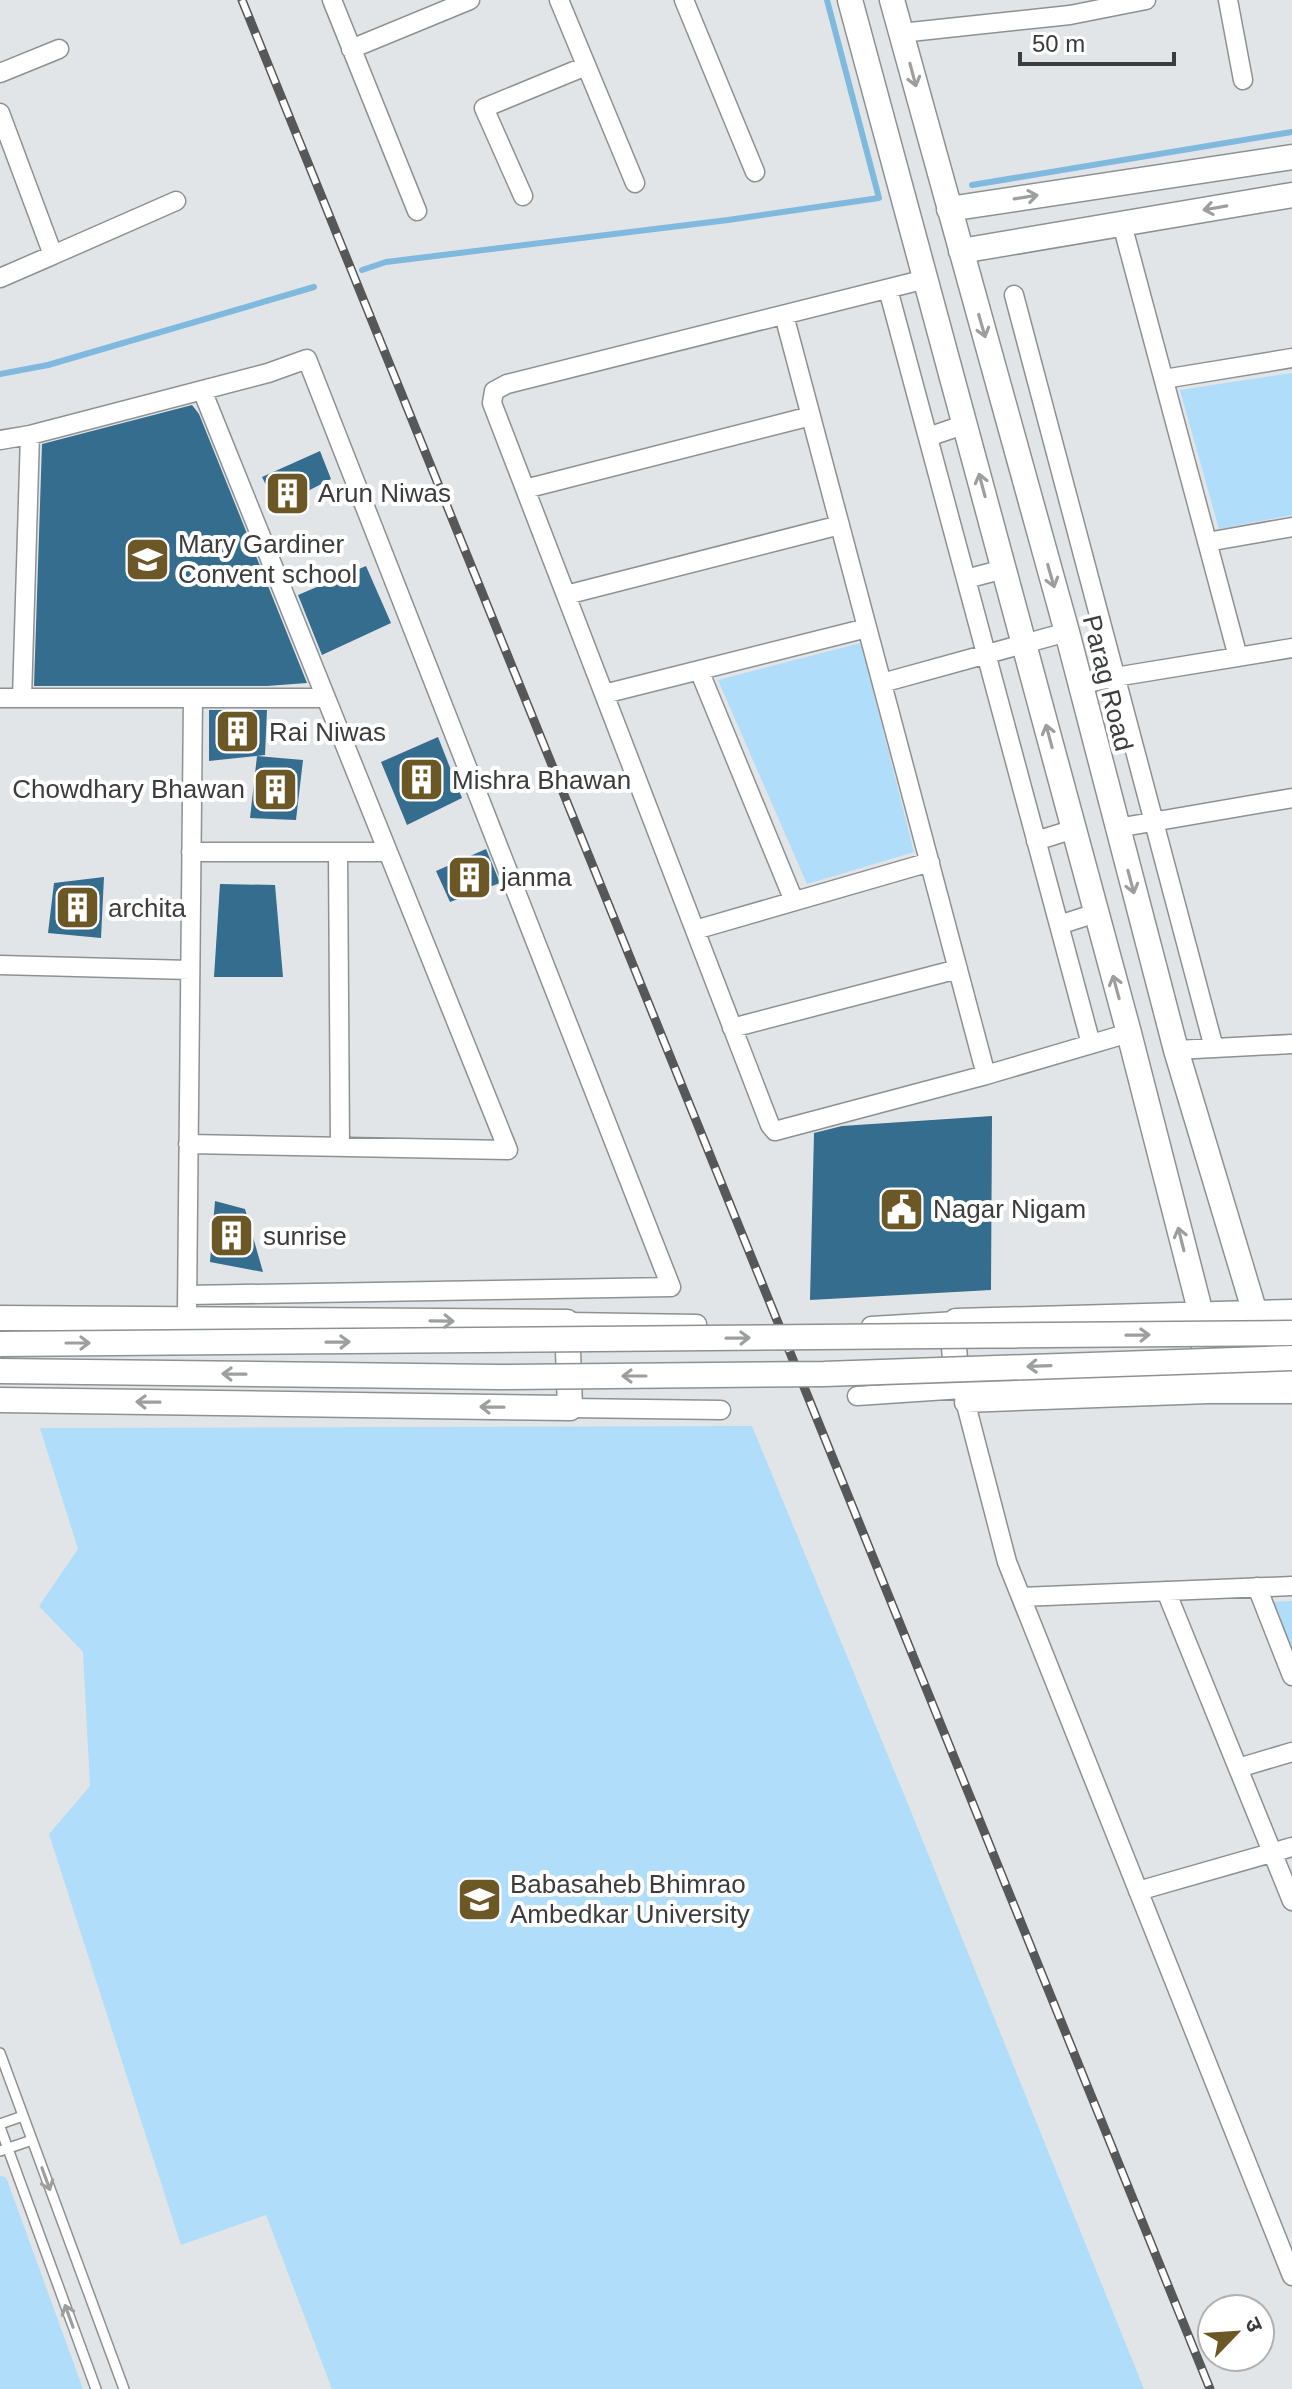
<svg xmlns="http://www.w3.org/2000/svg" width="1292" height="2389" font-family="Helvetica,'Noto Sans Devanagari',sans-serif">
<style>
.green{fill:#b0ddf9}
.lines{fill:none;stroke-linecap:round;stroke-linejoin:round}
.stream{stroke:#7fb9dd;stroke-width:6}
.building{fill:#346d8e}
.service-casing{stroke:#8e9192;stroke-width:12}
.minor-casing{stroke:#8e9192;stroke-width:21}
.tertiary-casing{stroke:#8e9192;stroke-width:27}
.service{stroke:#fff;stroke-width:9}
.minor{stroke:#fff;stroke-width:18}
.tertiary{stroke:#fff;stroke-width:24}
.rail-casing{stroke:#565759;stroke-width:9}
.rail{stroke:#fff;stroke-width:6;stroke-dasharray:18;stroke-linecap:butt}
.tertiary-bridge-casing{stroke:#8e9192;stroke-width:27;stroke-linecap:butt}
.tertiary-bridge{stroke:#fff;stroke-width:24}
.oneway{stroke:#9d9e9e}
.labels{text-anchor:middle;stroke-width:8;stroke-linejoin:round;paint-order:stroke}
.poi-label{font-size:26px;fill:#3b3c3d;stroke:#fff;text-anchor:start}
.street-label{font-size:26px;fill:#3b3c3d;stroke:#fff}
</style>
<rect width="100%" height="100%" fill="#e2e5e7"/>
<!-- green -->
<path class="green" d="M1292,373V515L1219,529L1180,390Z
M861,643L914,852L807,884L718,680Z
M752,1426L908,1804L1144,2389H332L266,2215L181,2245L49,1834L90,1786L83,1652L39,1606L78,1549L40,1428Z
M1292,1601V1654L1270,1602Z
M0,2176L6,2177L83,2389H0Z"/>
<g class="lines">
<!-- stream -->
<path class="stream" d="M972,185L1292,132
M362,270L386,262L728,220L879,198L827,0
M0,374L48,365L314,287"/>
</g>
<!-- building -->
<path class="building" d="M192,405L199,414L307,683L267,686H34L42,444Z
M320,451L331,479L277,507L262,477Z
M366,566L391,623L322,655L298,595Z
M209,710H267L265,755L209,761Z
M438,737L462,798L407,825L381,762Z
M257,756L303,760L296,820L250,818Z
M486,849L500,883L450,902L436,871Z
M104,877L101,938L48,933L54,883Z
M220,884L275,885L283,977H214Z
M992,1116L991,1290L810,1300L814,1133L842,1126Z
M215,1201L245,1209L263,1272L210,1262Z"/>
<g class="lines">
<defs>
<path id="service" d="M0,2053L124,2389
M0,2124L23,2116
M0,2127L96,2389
M0,2151L32,2140"/>
<path id="minor" d="M332,0L417,211
M559,0L635,183
M684,0L755,172
M1228,0L1243,80
M901,33L1070,15L1146,0
M351,49L470,0
M0,73L59,49
M0,113L53,255L0,278
M523,196L484,108L586,66
M1122,224L1238,657
M53,255L176,201
M926,279L507,384L494,391L492,403L770,1125L775,1131L986,1075L1129,1033
M888,289L1091,1044
M1014,295L1214,1048
M784,315L986,1075
M1164,379L1292,358
M928,437L966,424
M0,440L30,435L268,373L307,359L671,1287L188,1295
M525,489L811,416
M1207,542L1292,527
M966,579L1004,569
M566,595L840,525
M699,670L794,901
M882,683L1067,632
M1079,685L1115,677L1292,648
M604,694L867,628
M0,698H326
M22,698L30,435
M1117,828L1292,798
M1036,841L1074,829
M191,852H388
M338,852L340,1147
M1059,925L1096,913
M695,930L930,862
M0,965L190,970
M732,1028L958,969
M1176,1050L1292,1044
M188,1144L508,1150L202,390
M187,1308L193,698
M567,1322L697,1324
M871,1326L956,1321
M857,1396L962,1389L1007,1562L1292,2276
M964,1403L1208,1394H1292
M570,1408L721,1410
M1257,1587L1292,1676
M1166,1591L1292,1901
M1021,1597L1292,1586
M1238,1768L1292,1752
M1138,1891L1292,1847"/>
<path id="tertiary" d="M850,0L1129,1033L1201,1314L1207,1381
M892,0L1067,632L1176,1050L1255,1313L1269,1380
M949,209L1292,157
M961,251L1292,195
M1292,1312L956,1321L952,1326L957,1380L962,1389L1292,1379
M0,1318L567,1322L570,1408L0,1400"/>
</defs>
<!-- service casing -->
<use href="#service" class="service-casing"/>
<!-- minor casing -->
<use href="#minor" class="minor-casing"/>
<!-- tertiary casing -->
<use href="#tertiary" class="tertiary-casing"/>
<!-- service -->
<use href="#service" class="service"/>
<!-- minor -->
<use href="#minor" class="minor"/>
<!-- tertiary -->
<use href="#tertiary" class="tertiary"/>
<defs>
<path id="rail" d="M242,0L1210,2389"/>
</defs>
<!-- rail casing -->
<use href="#rail" class="rail-casing"/>
<!-- rail -->
<use href="#rail" class="rail"/>
<defs>
<path id="tertiary-bridge" d="M0,1344L1292,1333
M0,1371L498,1377L824,1374L1292,1358"/>
</defs>
<!-- tertiary-bridge casing -->
<use href="#tertiary-bridge" class="tertiary-bridge-casing"/>
<!-- tertiary-bridge -->
<use href="#tertiary-bridge" class="tertiary-bridge"/>
</g>
<!-- one-way arrows -->
<defs><path id="oneway-shaft" d="M-6 0H5M1.5-3L5.5 0L1.5 3" fill="none" stroke-width="1.6" stroke-linecap="round" stroke-linejoin="round" transform="scale(2)"/></defs>
<g class="oneway">
<use href="#oneway-shaft" transform="translate(913 75) rotate(75)"/>
<use href="#oneway-shaft" transform="translate(1026 197) rotate(-9)"/>
<use href="#oneway-shaft" transform="translate(1215 208) rotate(170)"/>
<use href="#oneway-shaft" transform="translate(982 326) rotate(74)"/>
<use href="#oneway-shaft" transform="translate(982 485) rotate(-105)"/>
<use href="#oneway-shaft" transform="translate(1051 576) rotate(74)"/>
<use href="#oneway-shaft" transform="translate(1049 736) rotate(-105)"/>
<use href="#oneway-shaft" transform="translate(1131 882) rotate(75)"/>
<use href="#oneway-shaft" transform="translate(1116 987) rotate(-105)"/>
<use href="#oneway-shaft" transform="translate(1181 1239) rotate(-104)"/>
<use href="#oneway-shaft" transform="translate(442 1321) rotate(1)"/>
<use href="#oneway-shaft" transform="translate(1138 1335) rotate(-1)"/>
<use href="#oneway-shaft" transform="translate(738 1338) rotate(-1)"/>
<use href="#oneway-shaft" transform="translate(338 1342) rotate(-1)"/>
<use href="#oneway-shaft" transform="translate(78 1343)"/>
<use href="#oneway-shaft" transform="translate(1039 1366) rotate(178)"/>
<use href="#oneway-shaft" transform="translate(234 1374) rotate(-179)"/>
<use href="#oneway-shaft" transform="translate(634 1376) rotate(180)"/>
<use href="#oneway-shaft" transform="translate(148 1402) rotate(-179)"/>
<use href="#oneway-shaft" transform="translate(492 1407) rotate(-179)"/>
<use href="#oneway-shaft" transform="translate(46 2179) rotate(70)"/>
<use href="#oneway-shaft" transform="translate(69 2316) rotate(-110)"/>
</g>
<!-- icons -->
<defs>
<symbol id="building-square" viewBox="-11 -11 22 22"><rect x="-9" y="-9" width="18" height="18" rx="4" fill="#6c5726" stroke="#fff"/><path d="M-4-6H4V6H1V3H-1V6H-4ZM-2.5-4.3h1.7v1.8h-1.7ZM.8-4.3h1.7v1.8H.8ZM-2.5-1h1.7V.8h-1.7ZM.8-1h1.7V.8H.8Z" fill="#fff"/></symbol>
<symbol id="school-square" viewBox="-11 -11 22 22"><rect x="-9" y="-9" width="18" height="18" rx="4" fill="#6c5726" stroke="#fff"/><path d="M0-5L7-2L0 1L-7-2ZM-4 1L0 2.5L4 1V4Q0 6-4 4Z" fill="#fff"/></symbol>
<symbol id="civic-square" viewBox="-11 -11 22 22"><rect x="-9" y="-9" width="18" height="18" rx="4" fill="#6c5726" stroke="#fff"/><path d="M-.6-6.5H3V-4.5H.6V-3L4-1V1h2V6H-6V1h2V-1L-.6-3ZM-1.2 2.5V6h2.4V2.5Z" fill="#fff"/></symbol>
<symbol id="university-square" viewBox="-11 -11 22 22"><rect x="-9" y="-9" width="18" height="18" rx="4" fill="#6c5726" stroke="#fff"/><path d="M0-5L7-2L0 1L-7-2ZM-4 1L0 2.5L4 1V4Q0 6-4 4Z" fill="#fff"/></symbol>
</defs>
<g fill-rule="evenodd">
<use href="#building-square" x="262" y="468" width="51" height="51"/>
<use href="#school-square" x="122" y="534" width="51" height="51"/>
<use href="#building-square" x="212" y="706" width="51" height="51"/>
<use href="#building-square" x="396" y="754" width="51" height="51"/>
<use href="#building-square" x="250" y="764" width="51" height="51"/>
<use href="#building-square" x="444" y="852" width="51" height="51"/>
<use href="#building-square" x="52" y="882" width="51" height="51"/>
<use href="#civic-square" x="876" y="1184" width="51" height="51"/>
<use href="#building-square" x="206" y="1210" width="51" height="51"/>
<use href="#university-square" x="454" y="1874" width="51" height="51"/>
</g>
<g class="labels">
<!-- poi labels -->
<g class="poi-label">
<text x="318" y="502">Arun Niwas</text>
<text x="178" y="553">Mary Gardiner<tspan x="178" dy="30">Convent school</tspan></text>
<text x="269" y="741">Rai Niwas</text>
<text x="452" y="789">Mishra Bhawan</text>
<text x="245" y="798" text-anchor="end">Chowdhary Bhawan</text>
<text x="501" y="886">janma</text>
<text x="108" y="917">archita</text>
<text x="933" y="1218">Nagar Nigam</text>
<text x="263" y="1245">sunrise</text>
<text x="510" y="1893">Babasaheb Bhimrao<tspan x="510" dy="30">Ambedkar University</tspan></text>
</g>
<!-- street labels -->
<g class="street-label">
<text transform="translate(1108 683) rotate(76)" y="9">Parag Road</text>
</g>
</g>
<!-- north arrow -->
<g transform="translate(1236 2333) rotate(65)"><circle r="38" fill="#ffffff" stroke="#b1b1b1" stroke-width="2"/>
<path d="M0-6L14 30L0 20L-14 30Z" fill="#6c5726"/>
<text y="-12" font-size="22" font-weight="bold" text-anchor="middle" fill="#3b3c3d">उ</text>
</g>
<!-- scale -->
<path d="M1020 52v12h154v-12" fill="none" stroke="#3b3c3d" stroke-width="4"/>
<text x="1032" y="52" font-size="24" fill="#3b3c3d" stroke="#ffffff" stroke-width="6" paint-order="stroke">50 m</text>
</svg>
